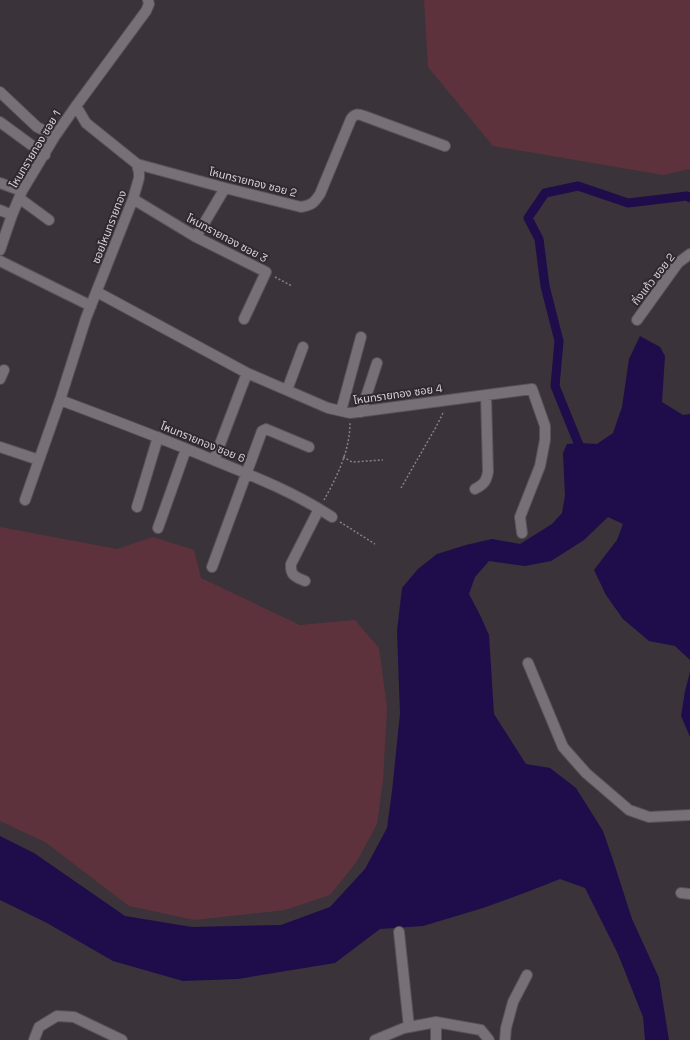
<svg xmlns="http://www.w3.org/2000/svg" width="690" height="1040" font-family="'Space Grotesk','Noto Sans Thai',sans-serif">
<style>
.green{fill:#5e323d}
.water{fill:#1f0c4a}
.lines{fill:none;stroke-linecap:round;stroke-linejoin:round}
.canal{stroke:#1f0c4a;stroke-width:9}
.minor-casing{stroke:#585257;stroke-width:12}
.path{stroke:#878186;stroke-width:1.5;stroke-dasharray:2 2;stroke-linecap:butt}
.minor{stroke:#777077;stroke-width:10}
.labels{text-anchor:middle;stroke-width:4;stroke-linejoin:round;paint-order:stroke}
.street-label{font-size:11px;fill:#d7d2d6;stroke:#30292f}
</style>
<rect width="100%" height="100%" fill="#3a3339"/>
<!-- green -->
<path class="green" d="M424,0H690V169L663,175L493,146L428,67Z
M0,527L117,549L153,537L194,550L201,578L300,625L355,620L379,648L387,708L383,780L377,824L357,861L330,895L285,910L194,920L129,906L45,842L0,821Z"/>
<!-- water -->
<path class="water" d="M640,336L660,347L665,356L662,402L683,415L690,414V660L675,646L649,641L623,619L606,595L594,570L617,540L623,524L608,517L584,540L551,561L525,566L489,561L475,577L469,594L480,615L489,635L494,714L526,764L550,768L576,788L603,831L613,860L632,919L659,978L669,1040H645L643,1017L618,954L585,888L560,879L527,892L483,908L423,926L380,929L335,963L238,979L183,981L113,961L47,923L0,900V836L34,853L125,916L192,927L281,925L330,907L365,869L387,828L392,791L400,714L397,631L402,588L418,569L437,554L466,545L492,539L520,544L552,524L562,513L565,496L563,453L567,444L581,443L597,444L613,433L622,407L629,359Z
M690,672V737L681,716L685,691Z"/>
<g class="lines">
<!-- canal -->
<path class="canal" d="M583,455L555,386L559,341L545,286L539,239L528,218L545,193L578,186L628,203L687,196L690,198"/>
<defs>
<path id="minor" d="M0,92L37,127L55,136
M0,122L45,155
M137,164L225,188L301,207C312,205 314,203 320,194L351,119C355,113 359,114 364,116L445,146
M0,183L22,191
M19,198L49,220
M133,199L196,237L266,272L244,319
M0,210L12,215
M196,237L225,188
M0,250L12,215L22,191L55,136L76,106L146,11L149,4L148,0
M0,261L91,306
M97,292L247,373L328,408L350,413L532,389L545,426V440L540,466L520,517L522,533
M637,320L678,263L690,254
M0,379L4,370
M287,390L303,347
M60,400C111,419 161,438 211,459C253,476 294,492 332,517
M341,411L361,337
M361,412L377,363
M0,447L39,460
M214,460L247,373
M475,489C484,484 486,482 488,472L486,395
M25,500L60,400L86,318L133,199L139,178V173L137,164L86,123L76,106
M137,507L158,437
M158,528L186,449
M212,567L262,431L266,429L309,447
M305,581C296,577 290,576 291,564L319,509
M528,663L563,747L586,773L629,810L649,817L690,815
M681,893L690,894
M399,932L409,1027
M436,1022V1040
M34,1040L39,1027L57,1016L74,1017L122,1040
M375,1040L404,1028L436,1022L481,1030L489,1040
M505,1040L506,1028L513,1002L527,975"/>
</defs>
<!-- minor casing -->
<use href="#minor" class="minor-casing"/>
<!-- path -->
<path class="path" d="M275,277L292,286
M343,457L352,462L383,460
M401,488L436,427L444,411
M324,500C337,477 350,450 350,423
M340,522L375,544"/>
<!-- minor -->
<use href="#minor" class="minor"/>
</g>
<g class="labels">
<!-- street labels -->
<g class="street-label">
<text transform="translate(35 149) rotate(-59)" y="4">โหนทรายทอง ซอย 1</text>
<text transform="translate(253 182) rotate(14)" y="4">โหนทรายทอง ซอย 2</text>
<text transform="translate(109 227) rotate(-69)" y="4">ซอยโหนทรายทอง</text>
<text transform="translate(227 238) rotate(28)" y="4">โหนทรายทอง ซอย 3</text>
<text transform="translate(653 279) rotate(-52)" y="4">กิ่งแก้ว ซอย 2</text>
<text transform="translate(398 394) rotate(-8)" y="4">โหนทรายทอง ซอย 4</text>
<text transform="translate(203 442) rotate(22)" y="4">โหนทรายทอง ซอย 6</text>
</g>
</g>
</svg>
